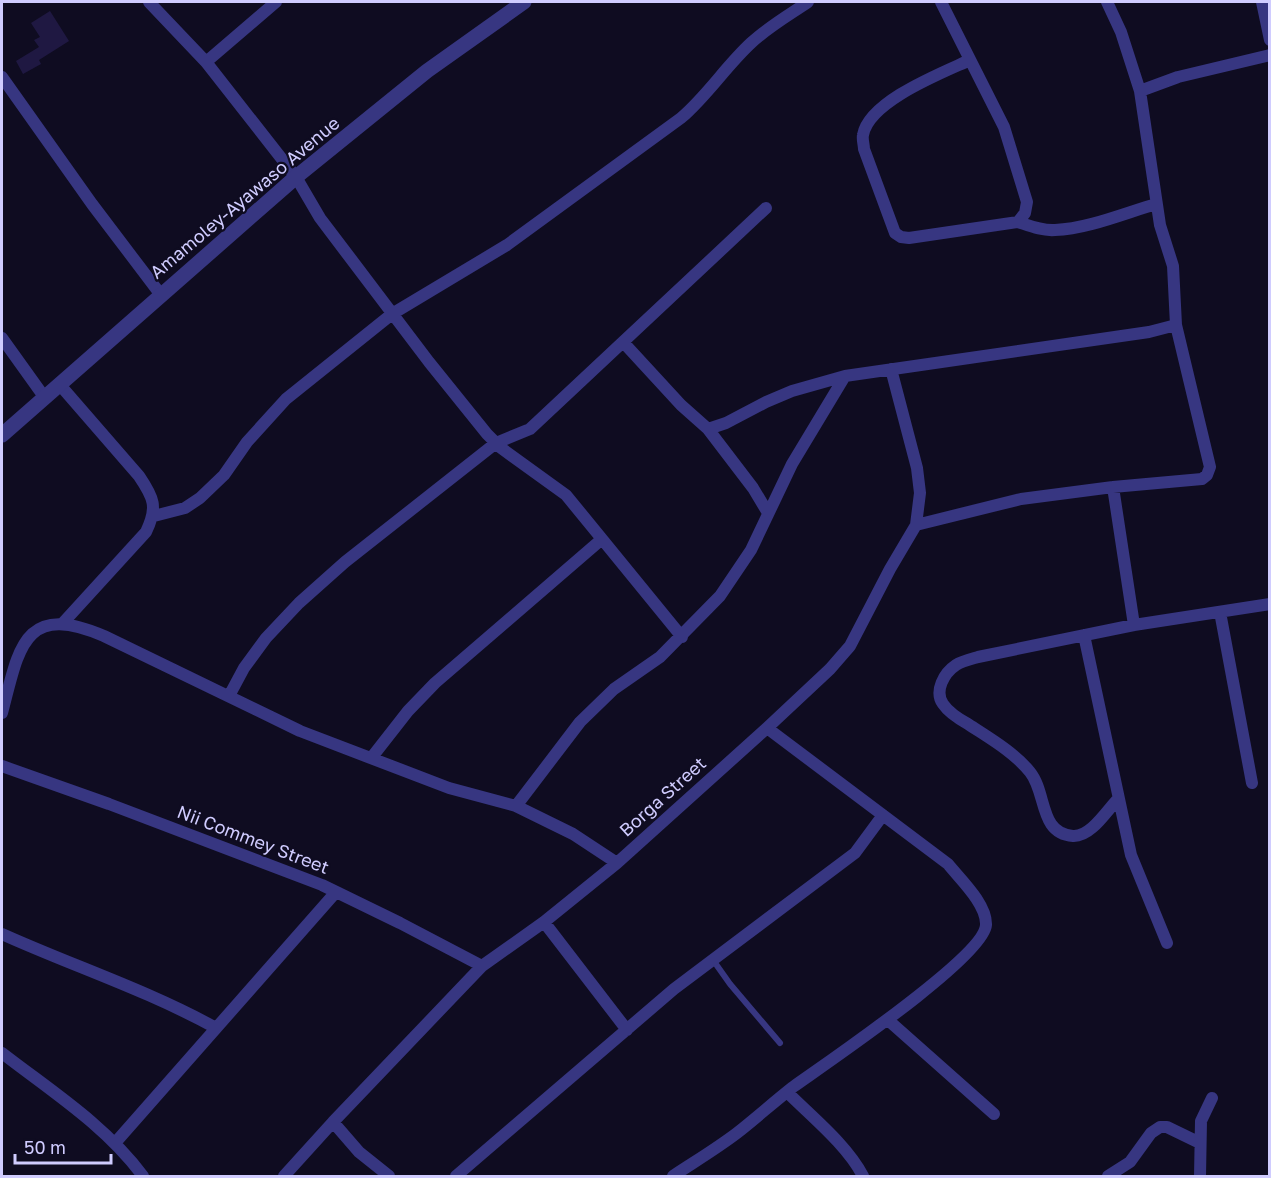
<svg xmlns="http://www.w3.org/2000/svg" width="1271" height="1178" font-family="'Golos Text',sans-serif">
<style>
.building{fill:#1f1842}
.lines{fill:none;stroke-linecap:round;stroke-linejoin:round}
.service{stroke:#373681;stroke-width:6}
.minor{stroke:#373681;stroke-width:12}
.tertiary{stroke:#373681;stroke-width:15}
.labels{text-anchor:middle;stroke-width:4.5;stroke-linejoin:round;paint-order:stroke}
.street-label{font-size:18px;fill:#d0ccff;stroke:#0f0c21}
</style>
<rect width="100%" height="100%" fill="#0f0c21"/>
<!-- building -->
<path class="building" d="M50,11L69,41L39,60L41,64L23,74L16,61L39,47L34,40L40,37L31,23Z"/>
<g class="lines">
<!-- service -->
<path class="service" d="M713,960L730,984L780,1043"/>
<!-- minor -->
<path class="minor" d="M149,2L206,62L296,177L320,218L429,362L487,434L501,448L566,495L602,539L435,683L408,711L372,757
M941,2L1004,127L1027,202L1025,213L1018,222L909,238L901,237L895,233L864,149C864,145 862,139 863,135C869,101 942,73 970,60
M1107,2L1121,32L1140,91
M1262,2L1270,40
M206,62L276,2
M2,77L92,204L161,295
M1018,222C1030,226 1042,231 1055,230C1087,229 1125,213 1156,204
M2,338L45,398
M623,342L681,405L708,429L753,488L768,513
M60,385L139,476C154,498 158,507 146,532L62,624
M708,429L726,423L766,402L792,391L845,376L1149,332L1176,325L1173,266L1160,225L1140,91L1178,77L1270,55
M1113,487L1134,625
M154,516L185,508L200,498L224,475L247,442L286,399L392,314L507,245L681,118C707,96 726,66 751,43C768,27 789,15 808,2
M916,525L1021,499L1113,487L1202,479L1207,475L1210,467L1176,325
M602,539L682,637
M1220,612L1252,783
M1084,635L1131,855L1167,943
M229,696L244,668L266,638L299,603L345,562L496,443L530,429L766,208
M2,713C19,649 23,601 104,636L300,731L449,788L516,806L573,834L617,863
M2,766L109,804L322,885L400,923L482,966
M1118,799C1107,810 1091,837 1073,836C1039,834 1047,793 1030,772C1014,752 989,738 968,724C959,719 949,713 943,704C934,691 944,673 956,665C962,661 971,659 978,657L1134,625L1270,604
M516,806L580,722L614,689L660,657L720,596L751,550L792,464L845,376
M544,922L627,1030
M2,934C73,966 147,990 216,1028
M888,1020L994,1114
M2,1053C51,1091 105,1125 143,1176
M787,1092C812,1117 847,1145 863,1176
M333,1122L359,1152L389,1176
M115,1143L336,892
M284,1176L333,1122L482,966L544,922L617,863L767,728L830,669L850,646L890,569L916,525L920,493L917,468L891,369
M456,1176L674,989L855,853L883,815
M673,1176C694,1162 716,1149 737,1133C756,1118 774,1102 793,1087C825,1064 984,957 986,925C987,904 960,879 948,864L767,728
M1108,1176L1130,1162L1151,1133L1160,1127H1167L1200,1143
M1200,1176L1201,1121L1212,1098"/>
<!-- tertiary -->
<path class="tertiary" d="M2,435L296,177L427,71L524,2"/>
</g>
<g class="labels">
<!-- street labels -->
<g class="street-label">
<text transform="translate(245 198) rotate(-40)" y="6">Amamoley-Ayawaso Avenue</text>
<text transform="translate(663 797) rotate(-42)" y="6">Borga Street</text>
<text transform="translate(253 840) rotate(21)" y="6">Nii Commey Street</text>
</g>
</g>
<!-- border -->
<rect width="1271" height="1178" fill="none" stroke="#d0ccff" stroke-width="6"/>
<!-- scale -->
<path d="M15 1154v9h96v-9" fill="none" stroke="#d0ccff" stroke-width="3"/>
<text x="24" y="1154" font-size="18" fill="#d0ccff" stroke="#0f0c21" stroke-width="4.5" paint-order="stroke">50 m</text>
</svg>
